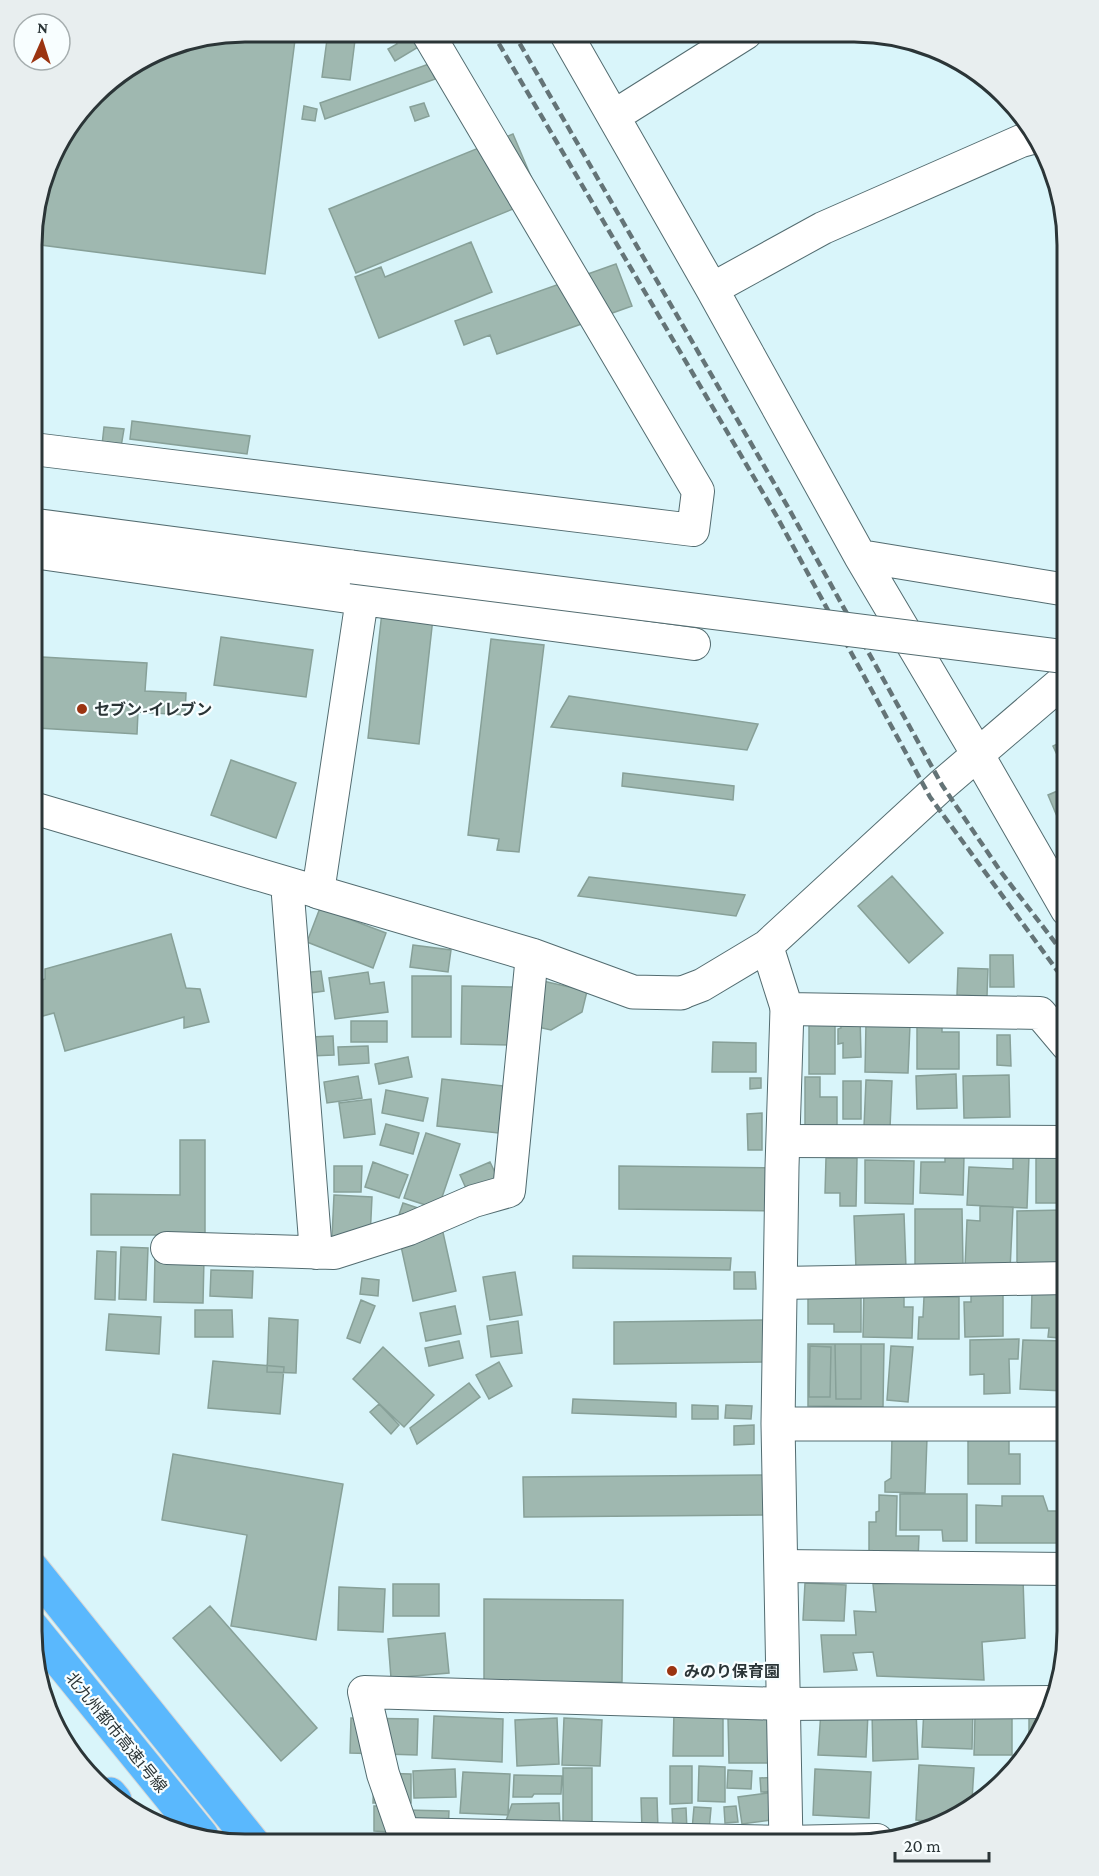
<svg xmlns="http://www.w3.org/2000/svg" width="1099" height="1876" font-family="'Crimson Pro','Noto Sans JP',serif">
<style>
.building{fill:#9fb8b0;stroke:#87a098;stroke-width:1.5}
.lines{fill:none;stroke-linecap:round;stroke-linejoin:round}
.minor-casing{stroke:#536c70;stroke-width:34}
.tertiary-casing{stroke:#536c70;stroke-width:35}
.motorway-casing{stroke:#d5d7d7;stroke-width:35}
.minor{stroke:#fff;stroke-width:32}
.tertiary{stroke:#fff;stroke-width:33}
.motorway{stroke:#5ab8fd;stroke-width:33}
.rail{stroke:#647477;stroke-width:4.5;stroke-dasharray:9 4.5;stroke-linecap:butt}
.tertiary-bridge-casing{stroke:#536c70;stroke-width:35;stroke-linecap:butt}
.tertiary-bridge{stroke:#fff;stroke-width:33}
.poi-dot{fill:#9b3411;stroke:#f8feff;stroke-width:2}
.labels{text-anchor:middle;stroke-width:4.5;stroke-linejoin:round;paint-order:stroke}
.poi-label{font-size:16px;font-weight:bold;fill:#2b3537;stroke:#f8feff;text-anchor:start}
.street-label{font-size:16px;fill:#2b3537;stroke:#f8feff}
.rim{fill:none;stroke:#2b3537;stroke-width:3}
</style>
<rect width="100%" height="100%" fill="#d9f5fa"/>
<!-- building -->
<path class="building" d="M245,32H296L265,274L33,244V217L54,150L104,85L164,48Z
M328,32H356L350,80L322,77Z
M390,32H403L407,39L414,35L420,46L395,61L388,49L397,44Z
M429,64L435,79L325,119L320,103Z
M424,103L429,116L415,121L410,107Z
M304,106L317,109L315,121L302,119Z
M513,134L540,198L356,273L329,209Z
M471,242L492,292L379,338L355,277L381,267L385,277Z
M616,264L632,306L497,354L490,335L464,345L455,321Z
M132,421L250,436L247,454L130,439Z
M104,427L124,429L121,447L102,445Z
M382,612L433,618L419,744L368,738Z
M221,637L313,650L306,697L214,685Z
M491,639L544,645L519,852L497,850L499,839L468,835Z
M42,657L147,663L145,691L186,693L185,715L138,712L137,734L37,728Z
M569,696L758,724L747,750L551,727Z
M1067,739V776L1053,746Z
M231,760L296,783L276,838L211,815Z
M623,773L734,786L733,800L622,786Z
M1067,787V818L1059,821L1048,795Z
M892,876L943,933L909,963L858,906Z
M589,877L745,895L736,916L578,896Z
M320,908L386,933L373,968L307,942Z
M171,934L186,988L200,989L209,1022L184,1028V1017L65,1051L54,1013L32,1019V983L45,979V969Z
M413,945L451,950L448,972L410,967Z
M990,955H1013L1014,987H990Z
M958,968L988,969L987,996L957,995Z
M321,971L324,991L304,994L301,973Z
M368,972L370,984L384,982L388,1012L335,1019L329,978Z
M412,976H451V1037H412Z
M543,981L587,991L582,1012L551,1030L533,1026Z
M462,986L513,987L512,1045L461,1044Z
M860,1016L861,1057L843,1058V1043L838,1044V1029L841,1028L840,1017Z
M809,1017H835V1074H809Z
M917,1020H942V1032H959V1069H917Z
M351,1021H387V1042H351Z
M866,1023L910,1025L908,1073L865,1072Z
M997,1035H1010L1011,1066L997,1065Z
M333,1036L334,1055L310,1056V1037Z
M713,1042L756,1043V1072H712Z
M368,1046L369,1063L339,1065L338,1047Z
M408,1057L412,1077L379,1084L375,1064Z
M956,1074L957,1108L917,1109L916,1076Z
M1009,1075L1010,1117L964,1118L963,1076Z
M358,1076L362,1098L327,1103L324,1082Z
M805,1077H820V1097H837V1133H805Z
M750,1078H761V1088L750,1089Z
M442,1079L512,1087L507,1134L437,1126Z
M866,1080L892,1081L890,1128L864,1127Z
M843,1081H861V1119H843Z
M386,1090L428,1098L423,1121L382,1113Z
M371,1099L375,1134L344,1138L339,1103Z
M762,1113V1150H748L747,1114Z
M386,1124L419,1133L413,1154L380,1145Z
M426,1133L460,1144L438,1209L404,1198Z
M180,1140H205V1235H91V1194L180,1195Z
M1013,1155L1029,1156L1027,1208L967,1205L969,1167L1013,1169Z
M945,1156H964L963,1195L920,1193L921,1162H945Z
M1036,1156H1067V1203H1036Z
M826,1158H857L856,1206H840V1193H825Z
M865,1160L914,1161L913,1204L865,1203Z
M373,1162L408,1175L399,1198L365,1187Z
M490,1162L499,1181L469,1195L460,1175Z
M334,1166H362L361,1192H334Z
M619,1166L776,1168L775,1211L619,1209Z
M334,1195L372,1197L370,1238L332,1237Z
M403,1203L427,1211L397,1221Z
M980,1206L1013,1207L1010,1270L965,1268L967,1220L980,1221Z
M915,1209H962L963,1265H915Z
M1063,1210L1064,1268H1017V1211Z
M904,1214L906,1268L856,1269L854,1216Z
M442,1228L456,1291L413,1301L399,1237Z
M121,1247L148,1248L146,1300L119,1299Z
M97,1251L116,1252L115,1300L95,1299Z
M573,1256L731,1258L730,1270L573,1268Z
M155,1257L204,1258L203,1303L154,1302Z
M211,1270L253,1271L252,1298L210,1296Z
M515,1272L522,1315L490,1320L483,1277Z
M734,1272H755L756,1289H734Z
M362,1278L379,1280L378,1296L360,1294Z
M864,1286L904,1287V1307H913L912,1338L863,1337Z
M1003,1287V1336L965,1337L964,1302H971V1295Z
M808,1291H861V1332H834V1324H808Z
M1032,1292L1067,1294V1332L1060,1338L1048,1337L1049,1328H1031Z
M924,1297H959V1339H918L919,1317H923Z
M361,1300L375,1306L360,1343L347,1338Z
M455,1306L461,1334L426,1341L420,1313Z
M195,1310H232L233,1337H195Z
M109,1314L161,1317L159,1354L106,1350Z
M269,1318L298,1320L296,1373L267,1372Z
M772,1320L773,1362L614,1364V1322Z
M518,1321L522,1353L491,1357L487,1326Z
M1019,1339L1018,1359H1009L1010,1393L984,1394V1374L970,1375V1340Z
M1023,1340L1067,1341L1065,1391L1020,1389Z
M459,1341L463,1358L429,1366L425,1348Z
M808,1344H884L883,1407L808,1406Z
M835,1344H861V1399H836Z
M810,1346L831,1347L830,1397H809Z
M891,1346L913,1347L908,1402L887,1400Z
M383,1347L434,1395L404,1427L353,1379Z
M213,1361L284,1367L280,1414L208,1408Z
M499,1362L512,1386L489,1399L476,1375Z
M469,1383L480,1397L417,1444L410,1428Z
M573,1399L676,1403V1417L572,1413Z
M379,1404L399,1425L391,1434L370,1412Z
M692,1405L718,1406V1419H692Z
M726,1405L752,1406L751,1419L725,1418Z
M754,1425V1444L734,1445V1426Z
M968,1431H1009V1454H1020V1484H968Z
M892,1437L927,1438L925,1493L885,1492V1482L891,1478Z
M1065,1438H1067V1491H1064Z
M173,1454L343,1484L316,1640L231,1626L247,1535L162,1520Z
M769,1475V1515L524,1517L523,1477Z
M900,1494H967V1541H943L942,1530H900Z
M879,1495L897,1496L896,1536H919L918,1559L869,1558V1522H876V1512L879,1511Z
M1002,1496H1043L1048,1511H1061L1060,1543H976V1505L1002,1506Z
M1023,1579L1025,1638L982,1642L984,1680L877,1676L873,1652L853,1653L857,1670L824,1672L821,1635H856L854,1611L876,1612L873,1584Z
M805,1583L846,1585L844,1621L803,1620Z
M393,1584H439V1616H393Z
M339,1587L385,1589L383,1632L338,1630Z
M484,1599L623,1600L622,1682H484Z
M210,1606L317,1728L281,1761L173,1638Z
M445,1633L449,1673L391,1678L388,1639Z
M924,1708L973,1709L972,1749L922,1747Z
M674,1710H723V1756H673Z
M916,1710L918,1759L873,1761L872,1711Z
M821,1711L868,1713L866,1757L818,1755Z
M434,1716L503,1719L502,1762L432,1758Z
M975,1716H1012V1755H974Z
M1029,1716H1049L1029,1751Z
M351,1718L418,1719L417,1755L350,1753Z
M557,1718L559,1764L517,1766L515,1720Z
M564,1718L602,1720L600,1766L562,1765Z
M728,1718H771V1763H729Z
M919,1765L974,1768L972,1800L944,1822L916,1820Z
M670,1766H692V1803L670,1804Z
M699,1766L725,1767V1802L698,1801Z
M563,1768H592V1825H563Z
M455,1769L456,1797L414,1798L413,1771Z
M815,1769L871,1772L869,1818L813,1815Z
M728,1770L752,1771L751,1789L727,1788Z
M463,1772L510,1774L508,1815L460,1813Z
M374,1773L411,1774V1803H373Z
M514,1775L562,1776L561,1794H534L532,1797H513Z
M780,1777L781,1791L761,1792L760,1778Z
M776,1792L779,1819L742,1824L738,1797Z
M641,1798H657L658,1829L642,1830Z
M559,1803L560,1825L504,1826L512,1804Z
M374,1806H391L390,1832L374,1831Z
M736,1806L738,1822L725,1823L724,1807Z
M694,1807L711,1808L709,1831L692,1830Z
M686,1808L687,1830H673L672,1809Z
M405,1810L449,1811L448,1833L404,1832Z"/>
<g class="lines">
<defs>
<path id="minor" d="M565,32L712,289L860,556L978,755L1067,910
M614,116L746,33
M712,289L823,228L1021,141L1032,138
M33,449L693,530L698,491L427,32
M860,556L1067,590
M362,599L694,644
M33,808L318,892L362,599L33,552
M287,883L316,1253
M767,946L787,1009L1040,1013L1067,1045
M681,993L702,985L767,946L942,785L1067,678
M783,1141L1067,1142
M167,1248L334,1253L409,1229L474,1201L509,1191L532,955
M780,1283L1067,1278
M781,1566L1067,1569
M404,1834L786,1842L877,1840
M407,1843L383,1774L364,1692L785,1704L1054,1702"/>
<path id="tertiary" d="M33,525L352,567
M318,892L532,955L633,992L681,993
M778,1424H1067
M786,1844L778,1424L782,1167L787,1009"/>
<path id="motorway" d="M32,1568L253,1843
M32,1627L202,1836
M110,1794L115,1800"/>
</defs>
<!-- minor casing -->
<use href="#minor" class="minor-casing"/>
<!-- tertiary casing -->
<use href="#tertiary" class="tertiary-casing"/>
<!-- motorway casing -->
<use href="#motorway" class="motorway-casing"/>
<!-- minor -->
<use href="#minor" class="minor"/>
<!-- tertiary -->
<use href="#tertiary" class="tertiary"/>
<!-- motorway -->
<use href="#motorway" class="motorway"/>
<!-- rail -->
<path class="rail" d="M492,32L776,515L930,797L1067,984
M513,32L789,509L942,785L1001,872L1067,958"/>
<defs>
<path id="tertiary-bridge" d="M352,567L1067,657"/>
</defs>
<!-- tertiary-bridge casing -->
<use href="#tertiary-bridge" class="tertiary-bridge-casing"/>
<!-- tertiary-bridge -->
<use href="#tertiary-bridge" class="tertiary-bridge"/>
</g>
<!-- markers -->
<g class="poi-dot">
<circle cx="82" cy="709" r="6"/>
<circle cx="672" cy="1671" r="6"/>
</g>
<g class="labels">
<!-- poi labels -->
<g class="poi-label">
<text x="94" y="715">セブン-イレブン</text>
<text x="684" y="1677">みのり保育園</text>
</g>
<!-- street labels -->
<g class="street-label">
<text transform="translate(117 1732) rotate(51)" y="6">北九州都市高速1号線</text>
</g>
</g>
<!-- crop -->
<path d="M0 0H1099V1876H0ZM245 42H854A203 203 0 0 1 1057 245V1631A203 203 0 0 1 854 1834H245A203 203 0 0 1 42 1631V245A203 203 0 0 1 245 42Z" fill="#e8eeef" fill-rule="evenodd"/>
<path class="rim" d="M245 42H854A203 203 0 0 1 1057 245V1631A203 203 0 0 1 854 1834H245A203 203 0 0 1 42 1631V245A203 203 0 0 1 245 42Z"/>
<!-- north arrow -->
<g transform="translate(42 42) rotate(3)"><circle r="28" fill="#f8feff" stroke="#a6aeaf" stroke-width="1.5"/>
<path d="M0-4.5L10 22L0 15L-10 22Z" fill="#9b3411"/>
<text y="-9" font-size="16" font-weight="bold" text-anchor="middle" fill="#2b3537">N</text>
</g>
<!-- scale -->
<path d="M895 1852v9h94v-9" fill="none" stroke="#2b3537" stroke-width="3"/>
<text x="904" y="1852" font-size="18" fill="#2b3537" stroke="#f8feff" stroke-width="4.5" paint-order="stroke">20 m</text>
</svg>
